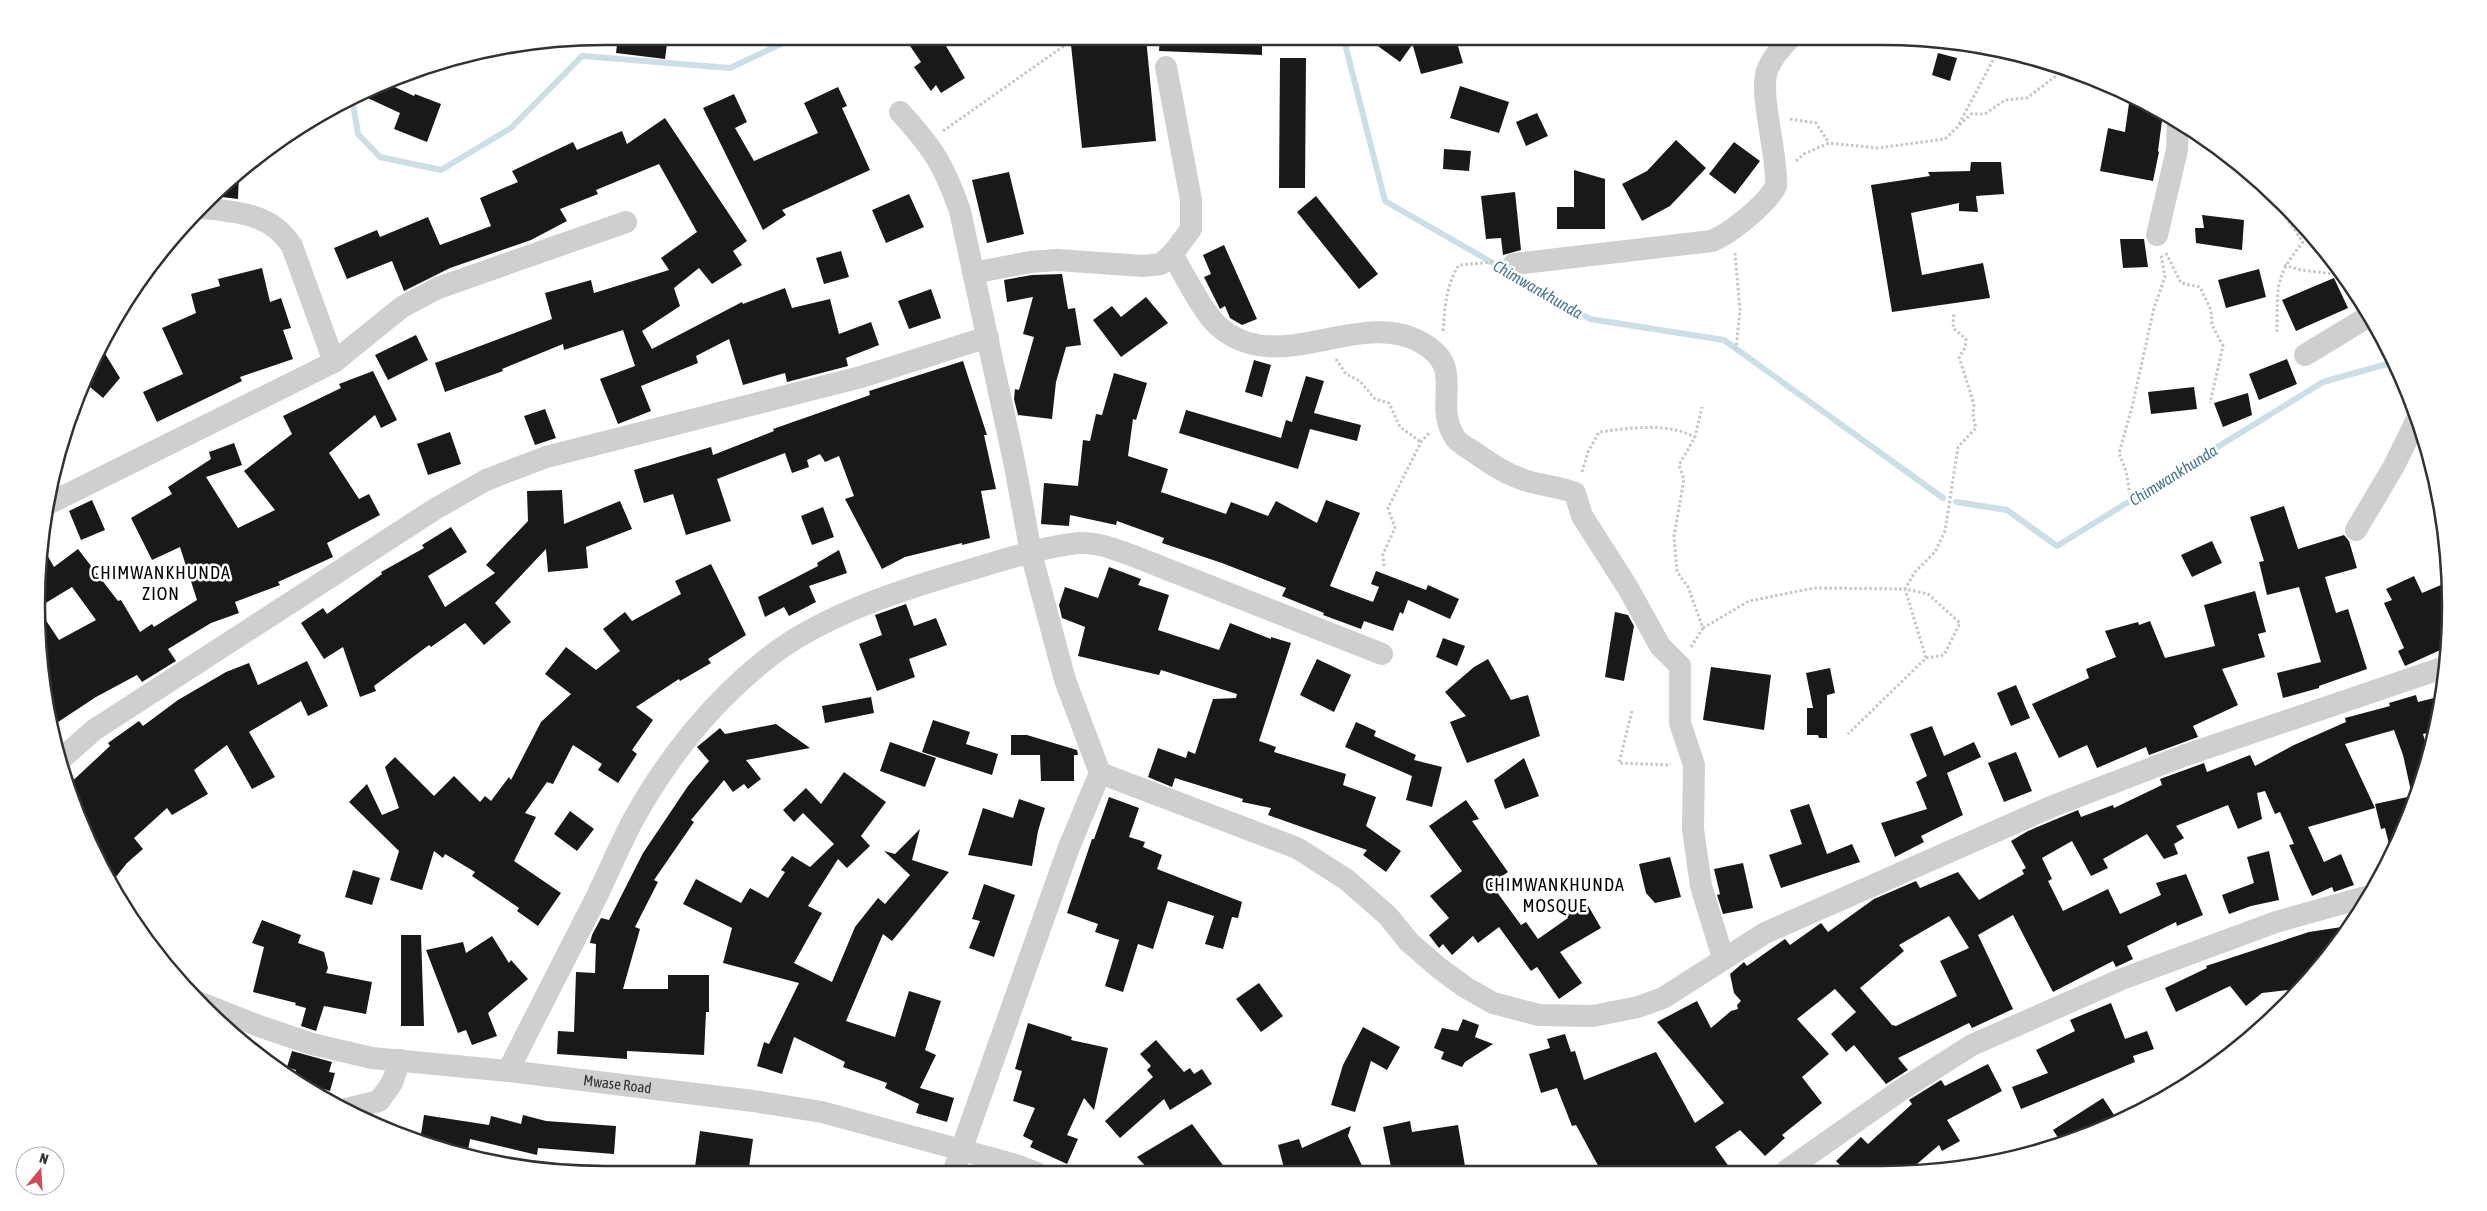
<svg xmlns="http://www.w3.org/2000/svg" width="2487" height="1211" font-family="'Asap Condensed',sans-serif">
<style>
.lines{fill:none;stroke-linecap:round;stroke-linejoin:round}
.stream{stroke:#ccdee6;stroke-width:6}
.building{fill:#191919;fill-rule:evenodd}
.path{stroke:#c6c6c6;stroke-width:3;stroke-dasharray:2.5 2.5;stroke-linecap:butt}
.minor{stroke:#cfcfcf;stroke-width:22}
.labels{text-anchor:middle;stroke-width:5;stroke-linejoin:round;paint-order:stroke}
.street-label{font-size:15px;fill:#323232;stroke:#fff}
.water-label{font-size:16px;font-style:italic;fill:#48758c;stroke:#fff}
.quarter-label{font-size:18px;letter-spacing:1px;fill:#000;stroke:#fff}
.rim{fill:none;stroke:#323232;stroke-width:2.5}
</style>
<rect width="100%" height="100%" fill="#fff"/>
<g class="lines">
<!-- stream -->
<path class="stream" d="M1343,36L1385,201L1590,319L1724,340L1943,498
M352,98L358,134L380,157L441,170L511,128L582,56L730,68L798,36
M1956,502L2007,510L2057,546L2323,382L2394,362"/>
</g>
<!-- building -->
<path class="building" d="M618,36H668L665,59L616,53Z
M940,36L965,78L941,93L936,85L931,91L914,67L921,62L908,43Z
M1160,36H1262V55L1159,51Z
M1364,36H1400L1412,45L1400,62Z
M1443,36H1455L1463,63L1421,74L1413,46Z
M1146,38L1156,141L1082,148L1071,45Z
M1938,53L1957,58L1950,81L1932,75Z
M1280,58H1306L1305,188H1279Z
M386,83L414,96L415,94L441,104L427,142L394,129L400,113L361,95Z
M1460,86L1509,102L1499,133L1450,118Z
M838,87L847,106L842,108L870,170L782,210L786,215L763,230L703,108L734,94L747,122L735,128L754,161L818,133L804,103Z
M2130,96L2163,113L2158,151L2159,152L2153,181L2100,171L2108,128L2125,132Z
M1537,113L1548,136L1526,146L1516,122Z
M665,118L747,241L733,251L742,265L712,284L699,268L674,288L680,306L642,331L652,349L742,302L743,304L785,288L792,308L830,299L839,334L871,322L879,345L846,358L848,366L787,382L785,373L743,385L729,339L696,356L698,363L641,386L651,411L618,424L600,379L635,366L623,330L564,350L563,344L502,369L503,371L445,392L435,363L552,319L545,293L591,280L594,293L669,270L661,258L697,232L659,164L596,190L598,194L560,209L567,221L531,240L450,268L404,291L392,261L347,279L334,248L377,230L380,237L428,217L440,245L491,226L480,198L518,182L512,171L573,142L577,150L622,131L627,144Z
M1676,140L1706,168L1670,206L1642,221L1622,184L1647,171Z
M1734,142L1760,161L1735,194L1709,174Z
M1444,149L1471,151L1469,171L1443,169Z
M1971,162H2001L2004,194L1976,196L1978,212L1959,211V203L1911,213L1922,275L1983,263L1990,298L1892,312L1871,185L1930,176L1928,172L1970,171Z
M1574,170L1605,179V229H1557V207H1574Z
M1009,172L1024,234L987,243L972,180Z
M239,173L238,199L214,196L220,191Z
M1515,192L1521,250L1503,255L1501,238L1486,239L1481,196Z
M909,194L924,227L886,243L872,210Z
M1316,196L1378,274L1359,289L1297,212Z
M2202,215L2244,220L2242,250L2196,243L2195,228H2204Z
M2120,239H2144L2148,267L2123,268Z
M1224,245L1257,319L1242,325L1230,318L1225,306L1220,309L1204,277L1211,274L1203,255Z
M841,251L849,277L824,284L816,258Z
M262,268L270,302L281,298L291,328L283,330L293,359L240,377L242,381L157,422L143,392L183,374L162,328L196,313L191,294L220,286L218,279Z
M2259,269L2266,297L2226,308L2218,280Z
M1062,274L1068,309L1075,308L1081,345L1066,347L1056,382L1052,419L1018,415L1014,399L1015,389L1019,390L1034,337L1023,334L1033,297L1007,302L1004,280L1032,275Z
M2334,278L2348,308L2296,331L2282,300Z
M931,289L941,318L909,329L898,301Z
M1146,297L1168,323L1121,357L1093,320L1112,306L1121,317Z
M416,335L428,360L388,380L375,355Z
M104,352L120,378L103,398L83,381L95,357Z
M2287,359L2297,384L2259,400L2249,374Z
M1254,360L1271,365L1262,397L1245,392Z
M963,361L987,435H984L996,489L981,491L990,538L962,545V543L905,557L882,569L845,499L854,496L839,456L825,462L820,454L807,460L809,467L792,473L785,453L717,479L731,521L686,535L673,494L644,503L634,470L711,447L713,455L774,431L773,429L870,395L869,391Z
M373,371L397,420L381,428L375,415L329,453L359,499L369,494L380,515L327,543L333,557L278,582L280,585L235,602L239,613L211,623L168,649L176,661L142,682L137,675L96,697L52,726L41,680L39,610L59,640L96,620L72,587L39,607L37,569L41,544L54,567L78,549L118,601L121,600L140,632L152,624L154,627L197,600L180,547L152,560L131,518L172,494L168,487L211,459L209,452L234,443L242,465L206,477L238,528L275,510L244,471L292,434L283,416L341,388L339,384Z
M1114,373L1147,383L1136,420L1133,419L1128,456L1168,469L1161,492L1226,514L1231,502L1268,516L1276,501L1317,523L1326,500L1360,513L1330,586L1373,602L1379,587L1371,584L1376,571L1426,590L1428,585L1459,599L1450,619L1408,600L1403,614L1400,612L1393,631L1364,621L1361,629L1323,615L1324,613L1282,596L1286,588L1222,563L1162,543L1164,538L1117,521L1116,525L1070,515L1069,526L1041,524L1044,483L1078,486L1083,440L1090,441L1096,414L1102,415Z
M1306,376L1324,381L1314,413L1361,425L1357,441L1310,429L1298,469L1179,433L1186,410L1281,438L1286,420L1292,422Z
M2194,387L2197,409L2151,414L2148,392Z
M2248,393L2252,415L2223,427L2214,403Z
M545,409L556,438L535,445L524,416Z
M450,432L461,464L428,475L417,444Z
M562,490L564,524L620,501L632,529L586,547L588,568L548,572L546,549L495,603L511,622L484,645L465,623L431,647L429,645L374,686L376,691L360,697L343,647L324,659L301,623L323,608L327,614L382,574L381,572L424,548L422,545L451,527L467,552L428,576L445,607L495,573L486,565L528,521L527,491Z
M92,500L105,530L81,540L69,511Z
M2284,506L2298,549L2344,535L2349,541L2357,568L2325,577L2336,613L2348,609L2367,669L2319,686V688L2283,698L2277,673L2321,662L2299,587L2267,595L2259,562L2264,561L2250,517Z
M823,507L834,537L812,545L801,516Z
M2212,541L2222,563L2192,577L2181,555Z
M839,550L847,573L809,586L816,602L789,616L784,607L765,617L758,597L818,566L817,563Z
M711,564L746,635L708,659L711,663L680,681L679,679L636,707L653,720L632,750L637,754L618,783L598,770L602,764L573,745L553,784L547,782L525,813L536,817L514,861L561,893L538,926L517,911L519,908L472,876L475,872L445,854L443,858L434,851L422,890L390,880L399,851L349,802L367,784L382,815L399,808L385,767L395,757L434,796L454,776L480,802L485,796L491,801L509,777L511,780L541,722L571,694L545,674L566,647L596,670L620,651L603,629L625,612L632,621L681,594L675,581Z
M1109,567L1141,579L1138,585L1169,595L1158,630L1219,650L1230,623L1271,639V637L1291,643L1259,741L1276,747L1274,752L1346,774L1343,785L1376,797L1366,826L1401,851L1386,872L1363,855L1367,850L1268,815L1271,808L1242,802L1243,799L1175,778L1172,787L1148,777L1158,748L1186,758L1188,751L1195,754L1213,699L1236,698L1237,694L1161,670L1159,675L1078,656L1085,627L1062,618L1059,605L1065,587L1098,598Z
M2414,576L2422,593L2448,582L2451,606L2447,647L2405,666L2398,651L2404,648L2384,603L2392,600L2386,589Z
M2255,591L2266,632L2258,634L2265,657L2222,669L2238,705L2193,726L2198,737L2149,755L2146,747L2097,768L2087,745L2059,758L2032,704L2089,678L2086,669L2116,657L2105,631L2138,622L2139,625L2150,621L2165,658L2215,646L2204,605Z
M906,604L914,626L936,618L947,645L909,659L915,677L877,691L859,644L882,635L875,615Z
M1615,612L1628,615L1634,626L1624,681L1605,677Z
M1443,638L1465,646L1457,666L1436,657Z
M1317,659L1351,675L1334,712L1300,695Z
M1488,659L1511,700L1528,695L1540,736L1467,763L1450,722L1466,716L1445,692L1474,667Z
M307,661L328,706L308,716L301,701L249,732L275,777L252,789L227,745L194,770L208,794L172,815L167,808L134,838L143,849L127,863L111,883L95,858L66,787L110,746L108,743L139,721L143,726L178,700L226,672L249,663L258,685Z
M1711,667L1771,675L1764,730L1703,720Z
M1830,668L1835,693L1827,695V738H1819L1818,735H1807V708H1813L1806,673Z
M2016,685L2030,718L2011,726L1997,693Z
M2416,695L2418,702L2442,696L2440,717L2435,731L2423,734L2429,754L2407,824L2391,852L2385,828L2381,829L2375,804L2412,796L2403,755L2394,730L2345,744L2375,808L2308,827L2324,862L2341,854L2354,885L2334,892L2332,887L2312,896L2289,845L2294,844L2280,812L2275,814L2265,791L2257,793L2262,819L2238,829L2228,805L2176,826L2184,838L2174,844L2178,854L2164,859L2147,834L2103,859L2108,868L2091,876L2072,841L2042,858L2052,879L2048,881L2063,911L2108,889L2120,914L2161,895L2156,883L2186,874L2203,915L2177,926L2176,922L2127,946L2133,959L2116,967L2113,961L2053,992L2013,915L1978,935L2013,1009L1972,1028L1969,1023L1898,1058L1908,1070L1886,1084L1854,1045L1846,1052L1831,1034L1856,1012L1835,989L1797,1019L1829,1054L1802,1077L1822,1103L1782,1135L1785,1138L1765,1156L1740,1130L1715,1147L1732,1171H1601L1576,1125L1572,1126L1557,1088L1541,1093L1529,1054L1550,1048L1547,1039L1565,1034L1571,1052L1575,1051L1584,1080L1656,1052L1695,1123L1724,1103L1657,1022L1697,1001L1711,1028L1731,1011L1738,1009L1737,1005L1741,1001L1734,993L1730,974L1744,962L1747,966L1785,939L1790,945L1821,923L1828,932L1874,899L1916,881L1920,888L1958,872L1979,900L2024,874L2022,870L2026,868L2011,841L2028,831L2078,810L2081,817L2113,805L2114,808L2162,785L2160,779L2204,763L2207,772L2250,755L2255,766L2294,745L2346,722L2345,718L2390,706L2389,703ZM1949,916L1969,948L1940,961L1957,996L1896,1026L1892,1025L1860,988L1904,951L1899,945Z
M871,697L874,713L825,723L822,706Z
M933,720L970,732L966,744L998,754L992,775L922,752Z
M1356,722L1376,731L1374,736L1416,755L1414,760L1442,767L1432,807L1406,800L1412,776L1345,747Z
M776,724L810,748L746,760L761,779L748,789L744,784L733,792L724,780L691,820L694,822L654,880L658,882L635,927L640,929L623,989H668V975H709V1012H706L704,1055L627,1051V1059L557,1054L558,1031L574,1032L576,972L595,973L596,944L590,943L592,935L601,918L609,920L643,853L688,786L709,761L697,747L720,728L725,734Z
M1932,726L1944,756L1974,742L1981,757L1947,773L1963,815L1921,836L1924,842L1895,857L1881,823L1927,809L1916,782L1927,776L1910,734Z
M1011,735H1027L1077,750L1078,755H1074V781H1041L1040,755H1011Z
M890,742L936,758L925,787L880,771Z
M2016,752L2032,791L2004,802L1988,763Z
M1524,758L1539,796L1505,809L1494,780Z
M844,772L886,802L861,836L870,846L847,868L838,859L808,906L822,913L794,963L832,982L855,927L878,898L885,904L910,875L884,851L895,854L920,829L912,860L949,872L892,941L883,934L846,1021L895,1037L909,991L941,1001L925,1050L936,1055L920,1088L954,1098L947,1122L916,1113L919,1104L885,1088L887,1083L843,1067L845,1062L794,1037L782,1074L757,1066L764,1042L769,1044L799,983L723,963L732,928L683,904L696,879L741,903L750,888L768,898L785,872L781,870L792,856L810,867L834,844L803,813L794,822L783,810L806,788L821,804Z
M1109,797L1139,808L1129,837L1145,842L1143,847L1162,855L1157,869L1242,902L1238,918L1232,917L1223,949L1205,944L1214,916L1168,901L1153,949L1138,944L1123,992L1105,986L1119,940L1095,932L1098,924L1067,913L1092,839H1094Z
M1019,799L1045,808L1038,831L1032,866L968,855L983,808L1013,818Z
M1466,800L1479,819L1472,821L1508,872L1491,884L1521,925L1526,922L1538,939L1568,918L1565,914L1586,902L1601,928L1560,952L1582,983L1559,999L1537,967L1531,971L1499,927L1478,943L1473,936L1452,955L1443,944L1439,948L1429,935L1449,918L1430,896L1462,871L1429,826Z
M1809,804L1827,854L1852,844L1860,862L1781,888L1769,855L1802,844L1790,810Z
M570,811L594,829L577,851L554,834Z
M2269,851L2279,900L2251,906L2229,914L2222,895L2254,883L2247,857Z
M1670,857L1681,897L1655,903L1646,893L1639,864Z
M1743,863L1753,908L1723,914L1717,895L1720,894L1714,869Z
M353,870L380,878L372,905L345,897Z
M984,884L1015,895L994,957L969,948L980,921L972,919Z
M262,920L301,935L298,943L324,952L328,968L326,973L372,982L366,1014L324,1006L316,1031L301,1026L306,1008L295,1005L296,1003L253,992L264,947L252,943Z
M2348,926L2333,952L2297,989L2262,993L2246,1006L2230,986L2176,1012L2165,988L2207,968L2206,966L2309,932Z
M401,935H421L424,1026H401Z
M492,936L509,963L511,960L528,979L488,1013L497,1036L472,1045L466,1030L458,1033L426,950L463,942L466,953Z
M1259,983L1283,1016L1261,1032L1236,999Z
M2111,1003L2125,1039L2147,1031L2154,1049L2133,1056L2135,1062L2021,1109L2012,1087L2048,1073L2036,1050L2075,1031L2070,1020Z
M1463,1019L1479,1025L1475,1037L1493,1044L1465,1062L1462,1067L1441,1059L1444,1052L1434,1048L1442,1028L1458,1031Z
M1028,1023L1072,1037L1071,1040L1108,1048L1094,1110L1084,1098L1067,1135L1078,1139L1067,1164L1030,1147L1033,1141L1023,1136L1035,1108L1013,1101L1022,1071L1015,1069Z
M1363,1027L1400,1047L1387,1070L1371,1061L1355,1112L1331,1105L1343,1065Z
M1156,1040L1184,1072L1190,1068L1194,1074L1202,1069L1212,1084L1170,1110L1164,1099L1120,1138L1105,1121L1153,1077L1147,1070L1151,1066L1140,1054Z
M292,1051L332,1062L329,1072L335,1073L330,1091L293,1079L296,1070L287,1067Z
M1988,1064L2002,1091L1947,1120L1960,1141L1942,1151L1939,1145L1910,1170H1845L1836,1161L1861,1137L1868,1144L1912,1104L1909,1100L1941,1080L1945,1086Z
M2103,1098L2118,1121L2100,1131L2061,1142L2053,1130Z
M424,1115L489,1125L491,1116L521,1124L523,1115L546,1121L616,1126L614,1154L538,1148L537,1155L470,1139L467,1156L420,1141Z
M1410,1121L1412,1132L1458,1125L1466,1172H1392L1383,1127Z
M1192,1124L1228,1172L1152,1173L1137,1157Z
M1351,1126L1348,1136L1365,1172H1285L1278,1145L1299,1139L1302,1148Z
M700,1131L753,1139L748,1174H694Z"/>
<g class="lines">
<!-- path -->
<path class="path" d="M1790,119L1816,123L1829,143
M1959,124L1999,49
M943,131L1061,48L1083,36
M1796,161L1804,154L1829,143L1878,148L1945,139L1971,114H1985L2005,100L2027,98L2065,69
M1735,253L1740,310L1736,349
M2166,253L2181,283L2200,287L2211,310L2212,325L2223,346L2210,403
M2284,265L2301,270L2343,275
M1443,331C1445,307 1446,285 1459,265L1494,262
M2277,332C2278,287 2273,279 2303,242L2284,215L2288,207
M1336,359L1346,374L1360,381L1375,399L1389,403L1400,427L1421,442
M1582,472L1588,452L1599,432C1631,428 1665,422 1695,437
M2131,500L2126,471L2119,453L2132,407L2154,308L2165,277L2161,255
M1384,566L1383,554L1395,528L1388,508L1421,442L1430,432
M1703,628L1749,601L1814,588L1905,589L1926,658L1848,734
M1691,647L1703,628L1688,587L1677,572L1674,536L1684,479L1679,465L1695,437L1702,407
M1926,658L1944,655L1960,623L1928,594L1905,589L1915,572L1935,552L1945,531L1958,447L1976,428L1973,416L1974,404L1959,357L1965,348L1966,339L1953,328L1954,312
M1632,711L1619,763L1671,765"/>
<!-- minor -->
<g class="minor">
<path d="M900,112C933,148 944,165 960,211L1015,466L1031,553L1065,680L1100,773L1069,847L953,1173"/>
<path d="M202,208C237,212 271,213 292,246L334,362"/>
<path d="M2157,235L2177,150L2178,121"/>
<path d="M1172,254C1184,274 1201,309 1217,325C1278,381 1360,305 1424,344C1467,370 1431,403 1456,439C1460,444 1468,448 1474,452C1492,465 1509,476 1531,482C1545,486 1560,487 1575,493L1582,516L1628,588L1660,646L1680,666V723L1694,765L1693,829L1701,886L1723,958"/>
<path d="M1514,264L1712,241C1731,233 1767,204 1776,186C1778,156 1759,95 1767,71C1772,57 1782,47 1792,36"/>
<path d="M973,273L1030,262L1057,260L1143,266L1161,264L1174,252L1191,229V200L1166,67"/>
<path d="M2305,355L2369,316"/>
<path d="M46,505L334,362L402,307L438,288L626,222"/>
<path d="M2356,530L2394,466L2417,419"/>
<path d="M60,760L94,730L435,509L486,480L546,457L861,377L988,337"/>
<path d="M1100,773L1297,848L1347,880L1388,916L1409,942L1439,968L1465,987L1493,1003L1539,1015L1593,1016L1638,1007L1663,998L1765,933L2053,806L2183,756L2445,667"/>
<path id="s1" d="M198,1002L259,1026L312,1044L372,1058L508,1071L753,1101L822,1112L1013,1164L1037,1173"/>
<path d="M508,1071C537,1013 567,955 596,898C608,873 619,847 632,822C667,758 715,698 773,654C825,615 898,591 959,573C997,562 1040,547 1079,543C1097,542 1114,549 1131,555L1382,654"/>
<path d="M346,1109L379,1101L392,1083L400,1060"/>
<path d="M1787,1170L1901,1090L1972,1045L2122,979L2276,922L2365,897"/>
</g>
</g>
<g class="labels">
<!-- street labels -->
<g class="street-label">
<text dy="5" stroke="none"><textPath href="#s1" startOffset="430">Mwase Road</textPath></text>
</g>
<!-- water labels -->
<g class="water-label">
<text transform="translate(1538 289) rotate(30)" y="6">Chimwankhunda</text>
<text transform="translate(2173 475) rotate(-32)" y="6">Chimwankhunda</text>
</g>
<!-- quarter labels -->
<g class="quarter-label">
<text x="161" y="579">CHIMWANKHUNDA<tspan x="161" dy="21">ZION</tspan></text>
<text x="1555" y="891">CHIMWANKHUNDA<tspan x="1555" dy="21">MOSQUE</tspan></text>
</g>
</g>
<!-- crop -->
<path d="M0 0H2487V1211H0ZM605 45H1882A560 560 0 0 1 2442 605V606A560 560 0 0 1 1882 1166H605A560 560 0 0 1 45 606V605A560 560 0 0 1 605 45Z" fill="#fff" fill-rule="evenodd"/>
<path class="rim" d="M605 45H1882A560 560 0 0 1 2442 605V606A560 560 0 0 1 1882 1166H605A560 560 0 0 1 45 606V605A560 560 0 0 1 605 45Z"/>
<!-- north arrow -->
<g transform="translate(40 1171) rotate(18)"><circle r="24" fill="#ffffff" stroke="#adadad"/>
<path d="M0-4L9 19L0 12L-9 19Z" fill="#d34b5a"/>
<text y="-8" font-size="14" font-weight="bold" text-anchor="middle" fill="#323232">N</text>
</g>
</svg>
